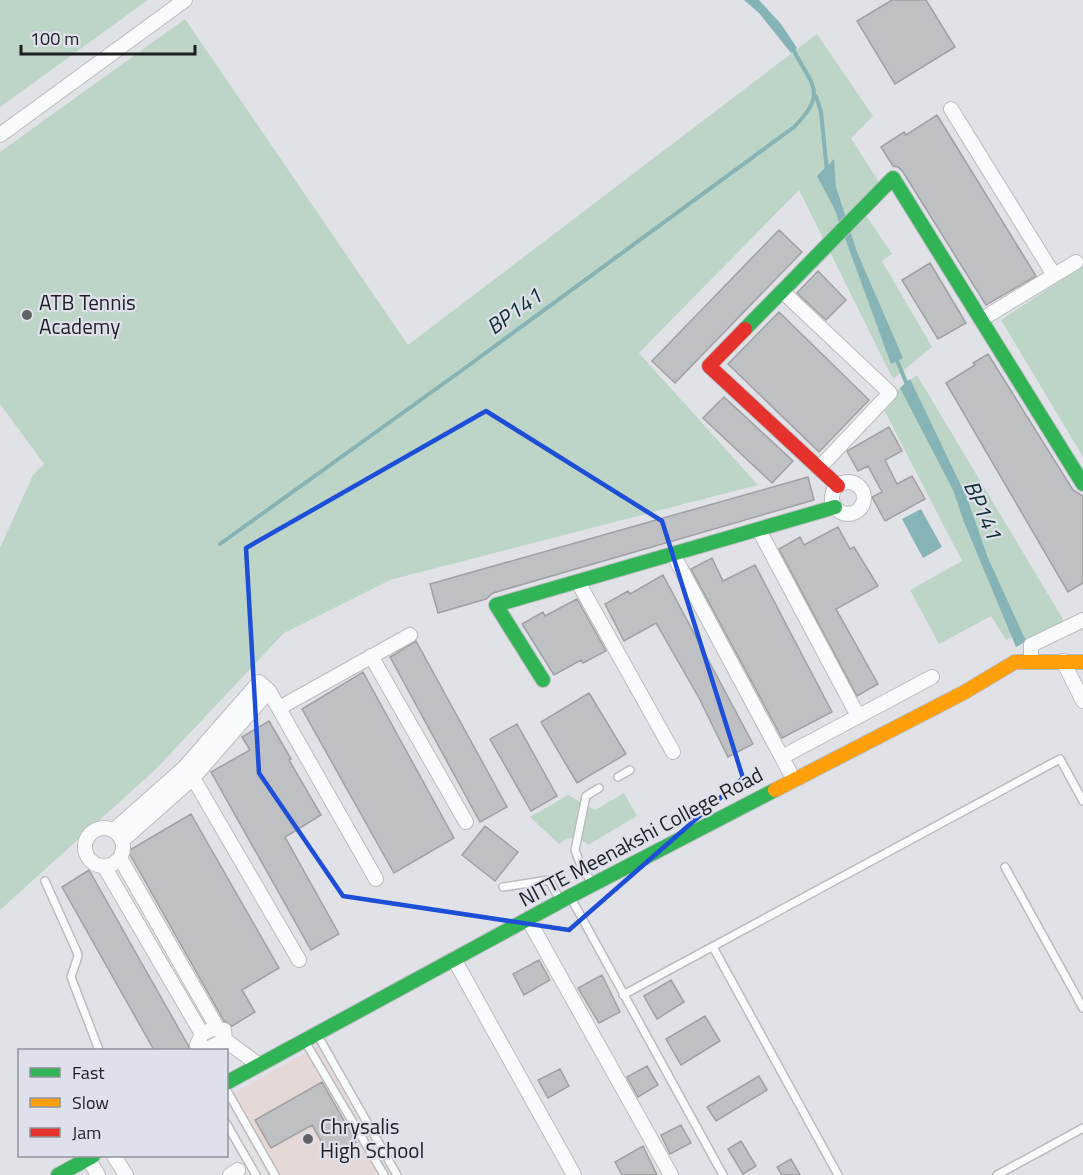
<svg xmlns="http://www.w3.org/2000/svg" width="1083" height="1175" font-family="'Titillium Web',sans-serif">
<style>
.education{fill:#e5d8d7}
.green{fill:#bdd5c7}
.water{fill:#85b3b6}
.lines{fill:none;stroke-linecap:round;stroke-linejoin:round}
.stream{stroke:#85b3b6;stroke-width:4}
.building{fill:#bfc0c4;stroke:#a0a0a4;stroke-width:1.5}
.lane-casing{stroke:#babcc0;stroke-width:10}
.street-casing{stroke:#babcc0;stroke-width:16}
.fast-casing{stroke:#babcc0;stroke-width:16}
.slow-casing{stroke:#babcc0;stroke-width:16}
.jam-casing{stroke:#babcc0;stroke-width:16}
.lane{stroke:#fafbfc;stroke-width:7}
.street{stroke:#fafbfc;stroke-width:14}
.fast{stroke:#30b455;stroke-width:14}
.slow{stroke:#ff9f0a;stroke-width:14}
.jam{stroke:#e5322d;stroke-width:14}
.marked{fill:none;stroke:#1d4ed8;stroke-width:4.5;stroke-linejoin:round}
.poi-dot{fill:#626368;stroke:#dee0eb;stroke-width:2}
.labels{text-anchor:middle;stroke-width:4.5;stroke-linejoin:round;paint-order:stroke}
.poi-label{font-size:21px;fill:#1e1f23;stroke:#dee0eb;text-anchor:start}
.street-label{font-size:21px;fill:#1e1f23;stroke:#dee0eb}
.water-label{font-size:22px;font-style:italic;fill:#0d2f30;stroke:#dee0eb}
</style>
<rect width="100%" height="100%" fill="#e1e2e8"/>
<!-- education -->
<path class="education" d="M317,1046L390,1175H268L227,1102L226,1098Z"/>
<!-- green -->
<path class="green" d="M0,0H148L0,107Z
M185,19L408,345L817,34L873,116L851,138L886,193L861,208L892,254L882,261L932,347L893,379L799,190L639,353L758,485L390,580L284,633L155,770L0,910V548L33,475L44,464L0,404V152Z
M1083,266V457L1001,320Z
M917,375L1064,621L1016,647L1013,637L1006,640L991,616L939,644L910,590L962,561L883,408L900,388Z
M624,793L637,816L588,845C578,836 569,836 559,844L530,817L568,795L595,810Z"/>
<!-- water -->
<path class="water" d="M744,0H759L781,24L797,48L791,53L759,13Z
M834,159L836,187L857,252L903,358L891,364L834,208L817,176Z
M910,379L967,498L988,558L1026,641L1016,647L964,522L953,490L900,388Z
M921,509L942,547L923,558L902,519Z"/>
<g class="lines">
<!-- stream -->
<path class="stream" d="M816,96L821,112L827,171
M896,358L908,387
M220,544L461,371L794,127C829,92 811,85 793,49"/>
</g>
<!-- building -->
<path class="building" d="M892,0H926L955,47L895,84L857,21Z
M937,115L1036,276L986,305L903,172L898,167L893,166L881,147L904,132L906,135Z
M779,230L802,252L675,383L652,361Z
M930,263L966,323L938,339L902,280Z
M818,271L846,300L826,320L797,293Z
M779,312L869,400L819,452L728,364Z
M988,354L1073,490L1083,496V583L1068,592L946,383L975,365L973,363Z
M724,397L793,461L772,483L703,418Z
M889,427L902,451L885,460L897,484L912,476L925,499L885,521L872,497L882,492L868,466L858,471L847,451Z
M808,477L814,500L493,593L486,599L438,613L430,584Z
M838,527L850,549L854,547L878,586L836,609L878,684L857,696L779,549L800,537L804,545Z
M712,558L723,581L755,565L832,712L782,738L691,569Z
M663,575L753,744L728,757L699,698L656,623L624,641L605,604L628,591L630,594Z
M577,599L606,651L583,663L581,660L554,675L522,624L543,612L545,616Z
M416,641L507,807L480,822L390,657Z
M363,672L454,838L394,873L302,709Z
M589,693L626,754L577,783L541,722Z
M269,721L291,759L289,760L321,815L285,837L339,934L311,950L211,772L250,750L242,737Z
M517,724L557,796L531,811L490,739Z
M191,814L279,968L242,990L255,1012L232,1026L224,1021L128,851Z
M485,826L518,852L495,881L462,855Z
M89,870L188,1045L190,1050H154L62,887Z
M539,960L550,980L524,995L513,974Z
M602,975L620,1012L599,1023L578,988Z
M671,980L684,1002L657,1019L644,996Z
M705,1016L720,1041L681,1065L666,1039Z
M647,1066L658,1085L638,1097L627,1077Z
M560,1069L569,1086L548,1098L538,1080Z
M759,1076L767,1090L716,1121L707,1107Z
M322,1082L356,1142L330,1157L312,1125L271,1148L255,1120Z
M681,1125L691,1143L670,1154L661,1135Z
M741,1141L756,1166L743,1174L728,1149Z
M643,1146L657,1175H622L615,1162Z
M791,1159L800,1175H782L777,1167Z"/>
<g class="lines">
<defs>
<path id="lane" d="M618,777L630,770
M1005,867L1083,1008
M45,881L77,952L78,956L71,977L99,1050
M593,884L581,866L575,850L586,796L599,788
M503,887L549,880L560,900
M571,898L723,1175
M713,947L838,1175
M623,995L1060,759L1083,801
M318,1036L397,1175
M306,1043L384,1175
M226,1089L275,1175
M226,1123L256,1175
M997,1175L1083,1128"/>
<path id="street" d="M951,109L1054,275
M0,135L185,0
M783,292L890,393L820,467
M982,319L1076,262
M832 498a16 16 0 1 1 32 0a16 16 0 1 1-32 0Z
M759,530L858,716
M673,554L794,780
M578,582L673,752
M371,656L466,822
M1031,661V645L1083,620
M1063,661L1083,701
M279,708L410,635
M782,757L932,677
M184,768L193,778L299,960
M85 847a19 19 0 1 1 38 0a19 19 0 1 1-38 0Z
M114,830L184,768L259,682L269,691L376,879
M123,840L193,778L269,691
M120,858L218,1029
M104,866L202,1034
M528,919L671,1175
M454,959L574,1175
M225,1040L259,1065
M203,1050L197,1045L202,1034L212,1029L224,1030L225,1040L205,1050
M114,1156L126,1175
M88,1158L98,1175
M230,1175L238,1170"/>
<path id="fast" d="M745,329L893,178L1083,484
M543,680L496,605L835,507
M226,1083L561,901L775,790
M58,1175L93,1156"/>
<path id="slow" d="M775,790L963,693L1015,662H1083"/>
<path id="jam" d="M745,329L709,366L838,486"/>
</defs>
<!-- lane casing -->
<use href="#lane" class="lane-casing"/>
<!-- street casing -->
<use href="#street" class="street-casing"/>
<!-- fast casing -->
<use href="#fast" class="fast-casing"/>
<!-- slow casing -->
<use href="#slow" class="slow-casing"/>
<!-- jam casing -->
<use href="#jam" class="jam-casing"/>
<!-- lane -->
<use href="#lane" class="lane"/>
<!-- street -->
<use href="#street" class="street"/>
<!-- fast -->
<use href="#fast" class="fast"/>
<!-- slow -->
<use href="#slow" class="slow"/>
<!-- jam -->
<use href="#jam" class="jam"/>
</g>
<!-- marked area -->
<path class="marked" d="M486,411L662,521L743,778L569,930L343,896L259,773L246,548Z"/>
<!-- markers -->
<g class="poi-dot">
<circle cx="27" cy="315" r="6"/>
<circle cx="308" cy="1139" r="6"/>
</g>
<g class="labels">
<!-- poi labels -->
<g class="poi-label">
<text x="39" y="310">ATB Tennis<tspan x="39" dy="24">Academy</tspan></text>
<text x="320" y="1134">Chrysalis<tspan x="320" dy="24">High School</tspan></text>
</g>
<!-- street labels -->
<g class="street-label">
<text transform="translate(641 837) rotate(-28)" y="7">NITTE Meenakshi College Road</text>
</g>
<!-- water labels -->
<g class="water-label">
<text transform="translate(514 311) rotate(-36)" y="8">BP141</text>
<text transform="translate(983 510) rotate(66)" y="8">BP141</text>
</g>
</g>
<!-- legend -->
<rect x="18" y="1049" width="210" height="108" fill="#dee0eb" stroke="#91939b" stroke-width="1.5"/>
<rect x="30" y="1068" width="30" height="9" fill="#30b455" stroke="#91939b" stroke-width="1.5"/>
<text x="72" y="1079" font-size="18" fill="#1e1f23">Fast</text>
<rect x="30" y="1098" width="30" height="9" fill="#ff9f0a" stroke="#91939b" stroke-width="1.5"/>
<text x="72" y="1109" font-size="18" fill="#1e1f23">Slow</text>
<rect x="30" y="1128" width="30" height="9" fill="#e5322d" stroke="#91939b" stroke-width="1.5"/>
<text x="72" y="1139" font-size="18" fill="#1e1f23">Jam</text>
<!-- scale -->
<path d="M21 45v9h174v-9" fill="none" stroke="#1e1f23" stroke-width="3"/>
<text x="30" y="45" font-size="18" fill="#1e1f23" stroke="#dee0eb" stroke-width="4.5" paint-order="stroke">100 m</text>
</svg>
